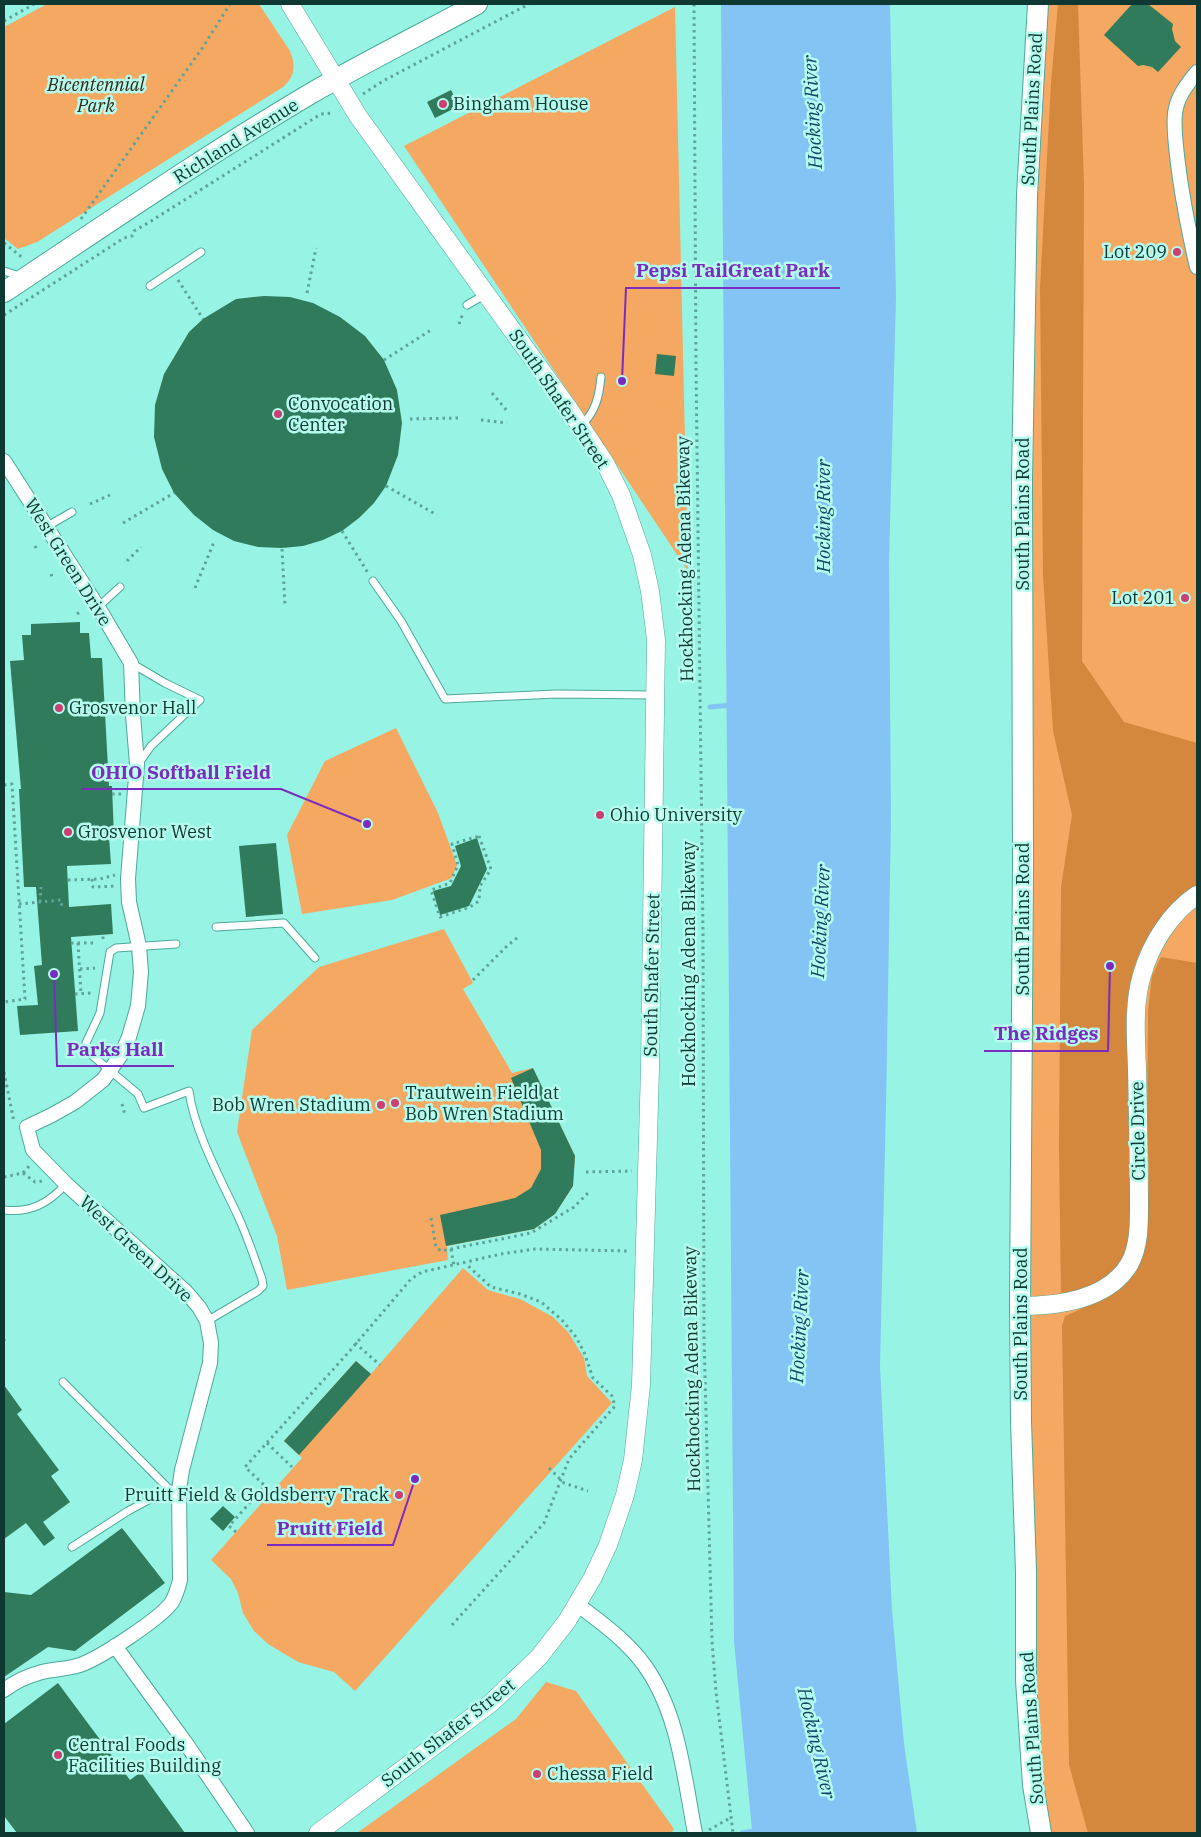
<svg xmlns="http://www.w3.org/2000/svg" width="1201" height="1837" font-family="'IBM Plex Serif',serif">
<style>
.green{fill:#f5a861}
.forest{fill:#d4883d}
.water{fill:#83c4f5}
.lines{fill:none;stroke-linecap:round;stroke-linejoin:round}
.stream{stroke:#83c4f5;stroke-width:5}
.building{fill:#307b5b}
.service-casing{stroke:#4ca99b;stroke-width:9}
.minor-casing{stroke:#4ca99b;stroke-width:16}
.tertiary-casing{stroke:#4ca99b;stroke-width:19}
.secondary-casing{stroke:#4ca99b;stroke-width:22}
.path{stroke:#5ea498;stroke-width:3;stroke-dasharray:2.5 4;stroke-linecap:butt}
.service{stroke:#fff;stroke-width:7}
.minor{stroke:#fff;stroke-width:14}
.tertiary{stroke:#fff;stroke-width:18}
.secondary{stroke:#fff;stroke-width:20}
.poi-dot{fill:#cb3f73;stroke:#b5fcef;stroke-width:2}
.labels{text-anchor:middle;stroke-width:5;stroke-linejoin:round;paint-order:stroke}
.park-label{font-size:18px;font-style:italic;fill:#372515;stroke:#b5fcef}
.poi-label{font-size:18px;fill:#103832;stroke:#b5fcef;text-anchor:start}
.street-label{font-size:18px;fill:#103832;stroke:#b5fcef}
.water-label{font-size:19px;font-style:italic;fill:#124465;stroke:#b5fcef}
.leader{fill:none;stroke:#7b2cbf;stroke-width:2}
.callout-dot{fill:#7b2cbf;stroke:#b5fcef;stroke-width:2}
.callout-label{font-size:19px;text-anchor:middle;font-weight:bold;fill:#7b2cbf;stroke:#b5fcef;stroke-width:5;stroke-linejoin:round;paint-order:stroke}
</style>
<rect width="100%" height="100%" fill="#97f3e3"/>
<!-- green -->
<path class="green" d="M47,4H259L290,51C296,66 295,76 283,87L37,242L18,249L4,238V27Z
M1038,4H1197V1833H1041L1026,1680L1027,195Z
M675,7L688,571L404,146Z
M396,728L438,813L457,865L452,878L392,900L302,914L287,835L325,761Z
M444,929L473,983L463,989L512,1073L533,1068L575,1156L573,1186L555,1214L534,1229L447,1246L448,1260L287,1290L277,1236L237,1132L252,1030L319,967Z
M463,1268L488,1290L520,1299L553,1317L568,1332L584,1358L587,1376L612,1403L355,1691L334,1672L298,1662L268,1644L254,1631L243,1613L238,1593L231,1579L211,1560L302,1458L284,1441L356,1361L371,1374Z
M546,1682L576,1691L674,1829L671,1833H357L516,1719Z"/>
<!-- forest -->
<path class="forest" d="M1058,4H1078L1084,184L1082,661L1124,722L1197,743V885C1167,902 1140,941 1132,975C1131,983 1130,991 1129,999V1153L1131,1193L1128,1244L1121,1260L1108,1279L1061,1298L1059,1147L1061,887L1072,815L1053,731L1043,575L1040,288L1051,83Z
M1161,957L1197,963V1833H1088L1069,1765L1062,1326L1065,1316L1097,1302L1120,1287L1147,1218L1149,1168L1147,1135L1148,1010L1152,976Z"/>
<!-- water -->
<path class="water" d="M721,4H890L896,297L889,562L891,820L886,1105L880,1366L892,1610L904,1744L917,1833H753L752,1830L734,1641Z"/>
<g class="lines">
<!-- stream -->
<path class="stream" d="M710,707L732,705
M742,1833L759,1830"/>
</g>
<!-- building -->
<path class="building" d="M1132,4H1148L1173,24L1172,29L1175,41L1181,47L1158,72L1152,67L1143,65L1138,66L1104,35Z
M451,90L459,106L435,118L427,102Z
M264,296L290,297L313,303L340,317L365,336L384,360L397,390L402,423L398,455L386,486L374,503L359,518L342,531L323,540L303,546L282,548L258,547L234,541L213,530L194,515L174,493L162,469L154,437L155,405L164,374L189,332L203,319L236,299Z
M657,354L676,356L674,376L655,374Z
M80,622V633H89L91,658H102L109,786H112L114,837H109L111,864L67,866L69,907L111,904L113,934L71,937L78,1031L20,1035L17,1006L38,1005L34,966L42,965L36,887H24L19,789H21L10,661L24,660L22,635H31V624Z
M477,838L487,869L469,906L440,915L433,891L451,886L461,866L455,846Z
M276,843L283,914L246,917L239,846Z
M533,1068L575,1156L573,1186L555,1214L534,1229L446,1246L440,1215L515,1198L531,1188L541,1169V1150L511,1078Z
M356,1361L371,1374L299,1455L284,1441Z
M4,1385L22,1410L17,1414L59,1470L51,1476L70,1502L43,1522L55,1538L44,1546L26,1523L4,1539Z
M223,1506L235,1517L223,1531L210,1519Z
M122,1528L165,1583L75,1651L48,1647L4,1677V1592L31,1595Z
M58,1683L130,1780L141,1772L185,1833H17L4,1816V1724Z"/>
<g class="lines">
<defs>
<path id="service" d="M4,271L22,277
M150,286L201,252
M467,305L486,294
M581,426C596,411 599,397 601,377
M46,527L72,512
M373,581L401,621L445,699L556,694L654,695
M98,607L120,587
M131,663L165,683L200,700L151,746L139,763
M216,927L284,923L315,958
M176,944L116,948L110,952L100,1013L86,1043L88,1052L138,1094L144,1108L189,1091C194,1130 220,1178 237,1214C247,1235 254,1257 262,1279L263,1286L258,1291L207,1321
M4,1210C30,1213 48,1204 66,1184
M63,1382L169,1489
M72,1547L128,1511L169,1489H171"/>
<path id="minor" d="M1197,72C1189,82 1179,94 1176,108C1173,120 1175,134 1176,146C1180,187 1188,228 1197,267
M4,461L98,607L131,663L133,715L137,764L128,879L129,902L139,946L141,972L138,1006L129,1037L121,1055L103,1080L75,1102L52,1115L27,1127L33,1150L66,1184L186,1292L199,1307L207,1321L211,1343L210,1363L182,1470L179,1490L180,1580C178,1588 176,1595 172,1602C160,1619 100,1658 80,1665C68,1669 54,1669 42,1672C27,1676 16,1681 4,1690
M578,1605C602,1623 627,1641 645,1666C679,1714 684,1777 695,1833
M115,1646L185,1742L247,1833"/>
<path id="tertiary" d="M290,4L358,116L569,409L605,463L621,495L642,555L650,591L656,640L650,1068L641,1385L633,1460L625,1495L608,1545L593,1577L567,1621L539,1657L491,1703L318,1833
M1020,1306C1058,1306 1109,1300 1130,1263C1139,1246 1139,1225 1139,1206C1139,1161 1138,1115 1137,1069C1136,1039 1133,1004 1142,975C1151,944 1170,913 1197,895"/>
<path id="secondary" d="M1038,4L1027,195L1022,478L1023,863L1020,1306L1021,1421L1026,1572V1680L1033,1785L1041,1833
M4,292C105,225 205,156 310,94C365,62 422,34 477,4"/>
</defs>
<!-- service casing -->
<use href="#service" class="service-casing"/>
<!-- minor casing -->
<use href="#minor" class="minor-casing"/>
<!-- tertiary casing -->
<use href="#tertiary" class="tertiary-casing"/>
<!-- secondary casing -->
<use href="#secondary" class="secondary-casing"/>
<!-- path -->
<path class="path" d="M694,4L696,367L703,934L704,1337L712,1641L716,1692L733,1833
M4,21L34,4
M363,94L383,81L529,4
M81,219L203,47L230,4
M4,243L23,258
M178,280L203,319
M307,293L316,248
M4,315L124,238L132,236L134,231L148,223L321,114L333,113
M459,324L463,313
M384,360L431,330
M492,393L508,412
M410,419L458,418
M481,420L507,423
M386,486L437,515
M90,504L110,495
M123,523L174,493
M342,531L368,573
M35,546L36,548
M282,549L285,606
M127,561L141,547
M51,574L52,577
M195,588L214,542
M77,614L81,611
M4,785L12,784L25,999L4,1002
M112,794H122
M479,836L491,869L480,886L479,901L470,907L440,917L431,890L450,883L458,865L452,844Z
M92,879L93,887L116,886
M68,880L100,879L115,875
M40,902L41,887
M19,904L61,900L62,908
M103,939V934
M71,943H97
M78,943L81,994
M80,969L95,968
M473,980L506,947L518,937
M75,994L92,993
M4,1072L14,1122
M122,1104L125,1115
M586,1172L632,1171
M23,1173L35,1182L43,1181
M4,1177L23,1173L29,1166
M431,1218L436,1247L441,1251L531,1233L574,1207L589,1192
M451,1249L454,1266
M4,1339V1341
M355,1343L380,1365
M267,1443L292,1467
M549,1468L564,1483L588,1491
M236,1532L229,1526L265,1486L245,1467L348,1353L411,1279L422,1272L501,1254L535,1249L629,1251
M452,1625L544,1523L569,1459L615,1406L612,1396L593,1378L584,1352L576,1337L562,1320L541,1302L520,1294L491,1287L466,1264
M709,1830L730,1818"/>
<!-- service -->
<use href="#service" class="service"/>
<!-- minor -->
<use href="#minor" class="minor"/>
<!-- tertiary -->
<use href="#tertiary" class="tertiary"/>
<!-- secondary -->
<use href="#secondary" class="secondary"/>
</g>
<!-- markers -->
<g class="poi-dot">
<circle cx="443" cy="104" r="5"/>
<circle cx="1177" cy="252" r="5"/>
<circle cx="278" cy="414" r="5"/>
<circle cx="1185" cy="598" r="5"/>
<circle cx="59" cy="708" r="5"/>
<circle cx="600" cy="815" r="5"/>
<circle cx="68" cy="832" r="5"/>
<circle cx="395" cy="1103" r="5"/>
<circle cx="381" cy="1105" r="5"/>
<circle cx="399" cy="1495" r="5"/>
<circle cx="58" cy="1755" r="5"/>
<circle cx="537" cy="1774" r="5"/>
</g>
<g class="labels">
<!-- park labels -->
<g class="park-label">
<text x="96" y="91">Bicentennial<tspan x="96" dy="21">Park</tspan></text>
</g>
<!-- poi labels -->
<g class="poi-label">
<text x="453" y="110">Bingham House</text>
<text x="1167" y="258" text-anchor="end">Lot 209</text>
<text x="288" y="410">Convocation<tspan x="288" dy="21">Center</tspan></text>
<text x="1175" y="604" text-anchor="end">Lot 201</text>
<text x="69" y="714">Grosvenor Hall</text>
<text x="610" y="821">Ohio University</text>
<text x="78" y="838">Grosvenor West</text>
<text x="405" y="1099">Trautwein Field at<tspan x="405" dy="21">Bob Wren Stadium</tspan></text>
<text x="371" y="1111" text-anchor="end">Bob Wren Stadium</text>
<text x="389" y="1501" text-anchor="end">Pruitt Field &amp; Goldsberry Track</text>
<text x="68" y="1751">Central Foods<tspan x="68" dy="21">Facilities Building</tspan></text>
<text x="547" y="1780">Chessa Field</text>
</g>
<!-- street labels -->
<g class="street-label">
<text transform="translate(1032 109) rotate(-87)" y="6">South Plains Road</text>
<text transform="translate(236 141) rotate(-32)" y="6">Richland Avenue</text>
<text transform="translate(559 399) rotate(56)" y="6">South Shafer Street</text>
<text transform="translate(1023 514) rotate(-90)" y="6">South Plains Road</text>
<text transform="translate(685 559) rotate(-91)" y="6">Hockhocking Adena Bikeway</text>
<text transform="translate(68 562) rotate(58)" y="6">West Green Drive</text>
<text transform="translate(1023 919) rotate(-90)" y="6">South Plains Road</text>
<text transform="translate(689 964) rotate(-90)" y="6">Hockhocking Adena Bikeway</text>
<text transform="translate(652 975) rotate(-89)" y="6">South Shafer Street</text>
<text transform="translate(1138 1131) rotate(-91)" y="6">Circle Drive</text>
<text transform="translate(136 1249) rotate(43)" y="6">West Green Drive</text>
<text transform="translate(1021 1324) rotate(-90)" y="6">South Plains Road</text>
<text transform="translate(692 1369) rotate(-91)" y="6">Hockhocking Adena Bikeway</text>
<text transform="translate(1032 1728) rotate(-94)" y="6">South Plains Road</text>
<text transform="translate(448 1733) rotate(-38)" y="6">South Shafer Street</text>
</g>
<!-- water labels -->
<g class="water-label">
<text transform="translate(812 112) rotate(-93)" y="7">Hocking River</text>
<text transform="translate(823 516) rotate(-90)" y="7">Hocking River</text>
<text transform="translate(820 921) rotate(-87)" y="7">Hocking River</text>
<text transform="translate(799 1326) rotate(-87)" y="7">Hocking River</text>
<text transform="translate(817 1743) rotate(77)" y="7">Hocking River</text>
</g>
</g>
<!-- callouts -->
<path class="leader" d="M622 381L626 288H840M367 824L281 789H81M1110 966L1108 1051H984M54 974L57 1066H174M415 1479L393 1545H267"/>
<g class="callout-dot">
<circle cx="622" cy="381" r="5"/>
<circle cx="367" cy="824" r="5"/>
<circle cx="1110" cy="966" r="5"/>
<circle cx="54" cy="974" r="5"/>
<circle cx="415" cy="1479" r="5"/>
</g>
<g class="callout-label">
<text x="733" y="277">Pepsi TailGreat Park</text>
<text x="181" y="779">OHIO Softball Field</text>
<text x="1046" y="1040">The Ridges</text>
<text x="115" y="1056">Parks Hall</text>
<text x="330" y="1535">Pruitt Field</text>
</g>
<!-- border -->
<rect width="1201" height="1837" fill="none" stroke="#103832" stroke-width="10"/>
</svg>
